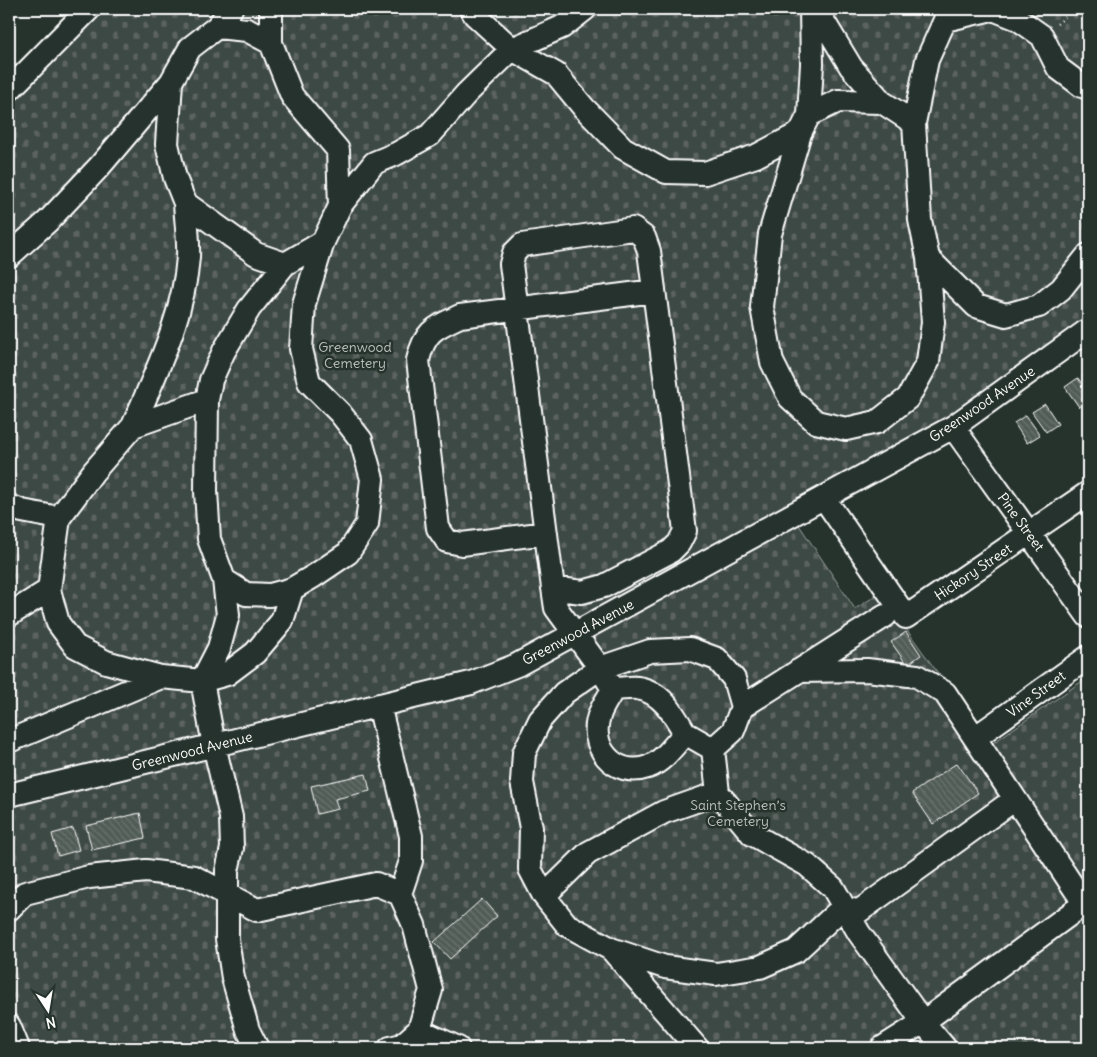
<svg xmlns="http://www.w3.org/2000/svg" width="1097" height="1057" font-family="Delius,sans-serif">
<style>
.cemetery{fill:url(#cemetery-stones);stroke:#9ea4a2}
.building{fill:url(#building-back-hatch);stroke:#fff}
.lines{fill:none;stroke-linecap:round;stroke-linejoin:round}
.minor-casing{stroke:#fff;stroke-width:26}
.path{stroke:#fff;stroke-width:2.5;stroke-dasharray:1 4;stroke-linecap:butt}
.minor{stroke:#26332d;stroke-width:22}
.labels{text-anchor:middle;stroke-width:5;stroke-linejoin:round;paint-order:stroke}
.park-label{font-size:14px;fill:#bbbfbe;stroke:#26332d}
.street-label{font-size:14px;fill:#fff;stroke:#26332d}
</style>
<defs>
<pattern id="cemetery-stones" width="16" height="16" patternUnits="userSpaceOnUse" patternTransform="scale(1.25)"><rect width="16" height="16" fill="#3e4944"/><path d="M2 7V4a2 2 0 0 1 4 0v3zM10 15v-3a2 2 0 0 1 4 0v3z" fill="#5b6460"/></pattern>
<pattern id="building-back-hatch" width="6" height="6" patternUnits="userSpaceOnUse" patternTransform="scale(1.25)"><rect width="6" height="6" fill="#515c57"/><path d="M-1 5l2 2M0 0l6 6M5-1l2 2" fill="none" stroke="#6b7470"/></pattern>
</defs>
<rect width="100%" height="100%" fill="#26332d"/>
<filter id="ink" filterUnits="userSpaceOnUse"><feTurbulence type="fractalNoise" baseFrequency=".02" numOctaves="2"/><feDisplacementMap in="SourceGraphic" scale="10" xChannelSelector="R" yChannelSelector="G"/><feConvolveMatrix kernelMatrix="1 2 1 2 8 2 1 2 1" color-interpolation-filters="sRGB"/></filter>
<g filter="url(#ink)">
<!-- cemetery -->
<path class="cemetery" d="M89,9H1088V330L793,516L855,609L880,593L990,745L1088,677V1048H9V90Z"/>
<!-- building -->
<path class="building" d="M1088,372V385L1082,376Z
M1078,378L1088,393V400L1079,407L1065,387Z
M1045,404L1058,424L1046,432L1032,412Z
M1026,415L1040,435L1027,443L1014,423Z
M906,632L921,655L907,665L891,642Z
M957,763L978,793L933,824L912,793Z
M366,774L370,791L335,799L338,809L317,814L311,786Z
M140,813L145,838L92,850L86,826Z
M73,828L79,850L58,856L52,834Z
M482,899L497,916L450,959L434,942Z"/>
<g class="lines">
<defs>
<path id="minor" d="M231,9L217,27L247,30L271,43V9
M471,9L475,15L512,49L556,74L584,108L623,148L666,172L705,173L756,156L800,133
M811,9L812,64L809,115L838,101L882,102L851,67L816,9
M993,9L1018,19L1042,36L1058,68L1082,86L1088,88
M945,20L992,9
M217,27L190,48L171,82L167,144L175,178L185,203L256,254L285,264
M271,43L292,96L338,150L340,206
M9,90L89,9
M882,102L914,123L927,60L945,20L947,9
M809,115L800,133L770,234L762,307L772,362L790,398L816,422L846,429L877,422L908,398L928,362L933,322L928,258L920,220L914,123
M9,256L48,221L99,167L171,82
M928,258L976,306L1006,315L1039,306L1061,289L1088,255
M207,400L133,426L94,471L59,518L49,590L58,623L75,646L106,662L161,677L202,681L227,674L255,653L282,621L292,589L270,595L246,594L224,580
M133,426C156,372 184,316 188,257C189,240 186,221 185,203
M953,427L1088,616
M824,498L906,617L1088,493
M9,506L22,511L59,518
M546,533L462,544L447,541L438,528L418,360C425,331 434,328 460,316L654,291
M553,588L582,592L604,586L671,551L679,543L685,531L649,251L644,237L633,229L522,245L514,253L511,264L553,588L556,608L600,668L613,689C609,697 603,705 600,713C587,745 614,779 648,767C664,761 675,744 685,733C674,714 661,691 637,688C630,687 621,689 613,689
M292,589L314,576L348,553L367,524L372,479L361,440L340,413L309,382L301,349L304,304L323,242
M9,615L49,590
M798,671L867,670L917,676L945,693L1088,909
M379,705L411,836V861L400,894
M742,707L885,616
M983,732L1088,657
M685,733L713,749L733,731L742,707L734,679L717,659L690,649L650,651L600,668L564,693L540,720L524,753L522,782L531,828L530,869L544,896L588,853L664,812L718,793L713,749
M9,741L161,677
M718,793L752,834L807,865L833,888L859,933L923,1022L945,1048
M9,795L471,683L517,665L953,427L1088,330
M544,896L567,925L611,949L697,1048
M9,909L25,893L89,877L146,871L194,877L257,910L376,884L400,894L414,925L431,990L419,1030L402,1045L390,1048
M611,949L665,967L716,974L760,967L796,951L843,907L858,912L1015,799
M9,1026L18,1048
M419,1030L458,1048
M257,1048L248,1030L233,978L227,939V871L232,848L231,817L214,745L202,681L219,648L228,615L224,580L209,539L206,491L207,400L211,380L224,351L249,309L285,264L323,242L340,206L374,163L396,154L430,135L466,94L512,49L562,27L585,9
M882,1048L923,1022L1088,901"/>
</defs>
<!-- minor casing -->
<use href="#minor" class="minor-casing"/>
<!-- path -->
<path class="path" d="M1057,24L1075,9"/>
<!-- minor -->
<use href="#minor" class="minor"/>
</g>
</g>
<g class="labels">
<!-- park labels -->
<g class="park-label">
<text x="355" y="352">Greenwood<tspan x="355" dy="16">Cemetery</tspan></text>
<text x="738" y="810">Saint Stephen’s<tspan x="738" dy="16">Cemetery</tspan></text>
</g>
<!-- street labels -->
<g class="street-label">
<text transform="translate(982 404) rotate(-34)" y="5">Greenwood Avenue</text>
<text transform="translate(1021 522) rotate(54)" y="5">Pine Street</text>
<text transform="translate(973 572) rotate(-34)" y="5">Hickory Street</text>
<text transform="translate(578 632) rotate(-28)" y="5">Greenwood Avenue</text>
<text transform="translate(1036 694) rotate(-36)" y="5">Vine Street</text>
<text transform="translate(192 751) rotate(-14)" y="5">Greenwood Avenue</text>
</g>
</g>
<!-- margin -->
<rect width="1097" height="1057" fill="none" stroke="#26332d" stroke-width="30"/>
<rect x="15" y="15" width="1067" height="1027" fill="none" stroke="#fff" stroke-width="2" filter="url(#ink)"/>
<!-- north arrow -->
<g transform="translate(48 1010) rotate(168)" stroke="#26332d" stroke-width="4" paint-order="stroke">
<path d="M0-4L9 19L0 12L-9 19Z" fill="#ffffff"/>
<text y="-8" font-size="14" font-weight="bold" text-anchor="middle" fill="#ffffff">N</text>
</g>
</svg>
